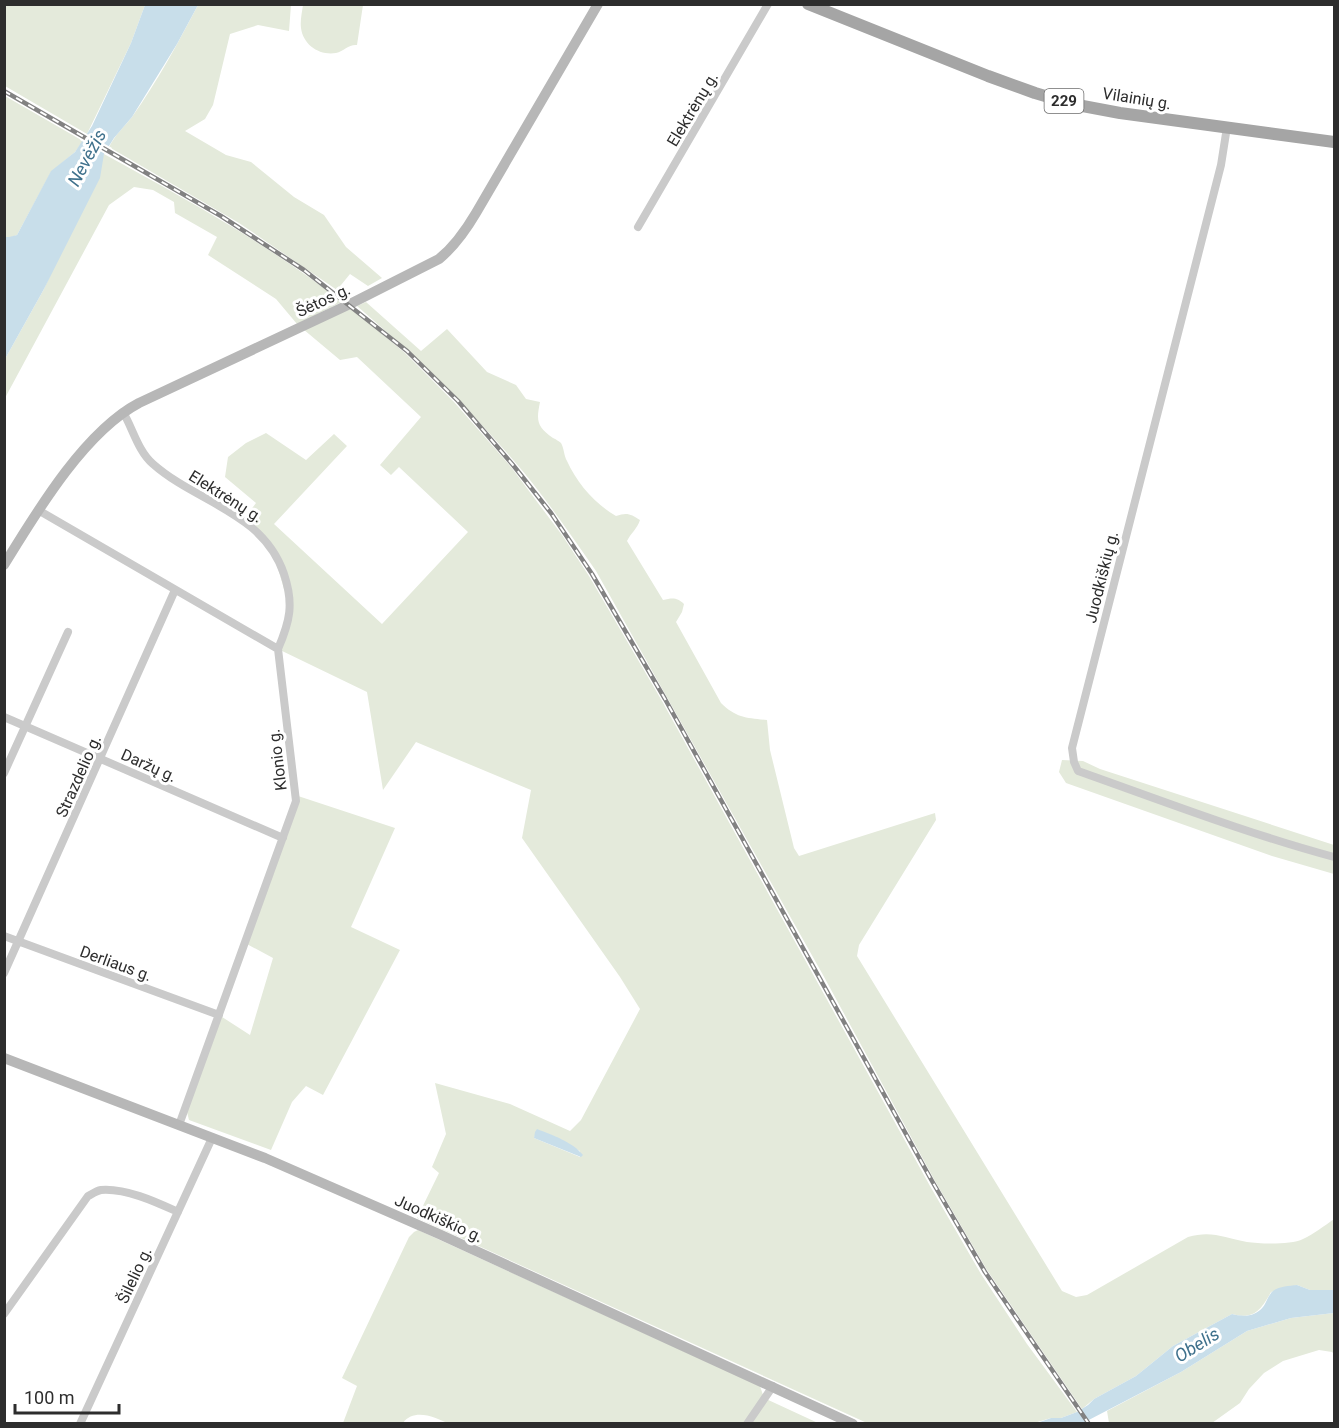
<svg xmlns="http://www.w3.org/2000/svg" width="1339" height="1428" font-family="Roboto,sans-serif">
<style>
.green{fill:#e4eadb;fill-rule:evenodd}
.water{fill:#c8deea}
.pier{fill:#fff}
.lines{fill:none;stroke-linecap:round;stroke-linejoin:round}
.street{stroke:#cacaca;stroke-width:8}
.secondary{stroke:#b7b7b7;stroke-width:10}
.primary{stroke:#a5a5a5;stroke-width:12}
.rail-casing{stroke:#828282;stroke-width:4.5}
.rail{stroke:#fff;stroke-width:2;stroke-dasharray:7;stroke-linecap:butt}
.labels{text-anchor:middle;stroke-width:6;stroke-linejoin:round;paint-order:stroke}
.shield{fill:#fff;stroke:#6c6c6c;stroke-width:1.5}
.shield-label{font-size:15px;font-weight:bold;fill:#2d2d2d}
.street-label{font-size:16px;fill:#2d2d2d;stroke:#fff}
.water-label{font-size:18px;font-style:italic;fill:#3f718c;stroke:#fff}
</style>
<rect width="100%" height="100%" fill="#fff"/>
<!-- green -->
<path class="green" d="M5,5H145L131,43L87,134L5,86Z
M198,5H291L289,31L258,25L230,34L213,105L205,119L185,131L226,155L251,162L294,197L324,215L346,247L382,278L368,286L350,274L337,290L239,223L109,147C115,135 124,127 132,117C157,82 178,43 198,5Z
M303,5H363L357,45C349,44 344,51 336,53C320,56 303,45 301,28C300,21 302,12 303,5Z
M5,96L83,141L75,152L51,172L17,235L9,238L5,237Z
M104,154C186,199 268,244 342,302L297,324L276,299L208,255L217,237L175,213L174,202L153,190L134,187L109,205L5,398V359L44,289Z
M366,302L421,351L447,329L487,372L516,385L526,399L540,402C536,421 537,427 553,438C554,438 560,442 561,443C564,448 564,456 567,461C577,483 595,504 616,516C627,512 631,514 640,520C637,529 631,533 627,541L663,600C672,598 677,597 684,604L682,612L676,622L721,703C736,718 747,718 767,720L770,750L794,848L799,856L935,813L936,820L859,945L857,956L1062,1291L1076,1297L1087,1295L1188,1237C1212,1230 1224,1238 1247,1242C1260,1244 1291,1245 1303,1239C1314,1234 1324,1226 1334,1219V1290H1310L1297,1285L1271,1292C1261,1310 1254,1320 1232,1314L1173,1346L1136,1376L1094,1399L1082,1409L987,1270L935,1181L823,975L596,571C570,534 544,495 514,461C466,405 413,354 357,306Z
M352,309L405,353L454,402L511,467L562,535L589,576L662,701L930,1186L981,1274L1027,1344L1077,1412L1061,1418H1051L1034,1423H867L417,1218L439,1173L432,1167L446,1134L435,1083L510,1104L570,1131L581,1120L640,1009L620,977L522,838L531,790L416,742L383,790L367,692L278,649L291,613L272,548L244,519L256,503L225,477L228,457L246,443L266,433L306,460L334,434L347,446L274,524L382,624L468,532L399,467L391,475L380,465L421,417L357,357L340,360L303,329L344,310ZM537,1130L580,1151V1157L534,1138Z
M1062,760L1083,761L1100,769L1334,845V874L1272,856L1066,783L1059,772Z
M295,795L395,828L351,927L400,950L323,1095L306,1086L292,1102L271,1150L189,1120L187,1112L219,1015L250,1035L273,958L245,943Z
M418,1230L760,1386L764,1398L818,1423L449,1424C435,1417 414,1408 403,1423H343L357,1386L342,1378L409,1237L414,1232Z
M1334,1313V1354L1332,1352L1319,1350L1283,1361L1264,1373L1249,1389L1240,1403L1212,1423H1109L1107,1411L1181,1372L1247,1331L1291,1318Z"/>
<!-- water -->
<path class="water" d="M145,5H198L177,44L132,117L114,138L104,154L100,178L44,289L5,359V237H9L17,235L51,171L75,152L92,126L131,43Z
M537,1129C552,1135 573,1142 583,1155L581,1157L534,1138L535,1132Z
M1297,1285L1310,1290H1334V1313L1291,1318L1247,1331L1181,1372L1083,1423L1034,1424L1051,1418H1061L1077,1412L1088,1405L1094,1399L1136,1376L1173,1346L1232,1314C1243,1317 1255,1317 1263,1307C1267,1302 1268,1295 1273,1291C1280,1286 1289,1286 1297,1285Z"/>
<!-- pier -->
<path class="pier" d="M85,133L112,148L107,155L80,140Z"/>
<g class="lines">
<!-- street -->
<path class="street" d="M1227,127L1221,165L1072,748L1074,762L1078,771C1163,801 1248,834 1334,857
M638,227L768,4
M123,412C133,429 138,451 153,464C197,503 263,512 284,574C294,604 290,621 278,649
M38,510L278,649L296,801L179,1125
M4,717L283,838
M4,773L68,632
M4,936L219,1015
M4,973L175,590
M4,1314L88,1196C92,1194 96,1191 101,1190C126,1188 156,1202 178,1212
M80,1424L212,1138
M747,1424L773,1386"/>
<!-- secondary -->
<path class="secondary" d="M4,565C36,513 84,432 139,403L350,304L439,259C455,246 466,230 476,213L598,4
M4,1058L265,1158L439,1234L853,1424"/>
<!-- primary -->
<path class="primary" d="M808,4L988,76L1035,93L1072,104L1120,113L1334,142"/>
<defs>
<path id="rail" d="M4,91L221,216L304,270L407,351L458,401L513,465L551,513L592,574L665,699L932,1181L985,1272L1089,1424"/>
</defs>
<!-- rail casing -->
<use href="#rail" class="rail-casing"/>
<!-- rail -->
<use href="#rail" class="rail"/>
</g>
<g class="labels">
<!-- shield labels -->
<rect class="shield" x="1044.5" y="89" width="39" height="24" rx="4.5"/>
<g class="shield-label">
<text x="1064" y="106">229</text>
</g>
<!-- street labels -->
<g class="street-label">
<text transform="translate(1137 98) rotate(9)" y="6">Vilainių g.</text>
<text transform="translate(692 109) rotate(-59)" y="6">Elektrėnų g.</text>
<text transform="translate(323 300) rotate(-25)" y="6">Šėtos g.</text>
<text transform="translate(226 496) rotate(32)" y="6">Elektrėnų g.</text>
<text transform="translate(1101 577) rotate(-76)" y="6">Juodkiškių g.</text>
<text transform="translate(277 760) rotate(-97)" y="6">Klonio g.</text>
<text transform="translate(149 765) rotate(24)" y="6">Daržų g.</text>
<text transform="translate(78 776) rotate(-66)" y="6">Strazdelio g.</text>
<text transform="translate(116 963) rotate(20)" y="6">Derliaus g.</text>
<text transform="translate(439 1218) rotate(24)" y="6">Juodkiškio g.</text>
<text transform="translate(134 1275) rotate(-65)" y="6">Šilelio g.</text>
</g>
<!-- water labels -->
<g class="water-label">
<text transform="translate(87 158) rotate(-62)" y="6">Nevėžis</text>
<text transform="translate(1197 1345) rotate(-32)" y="6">Obelis</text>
</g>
</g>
<!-- border -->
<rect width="1339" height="1428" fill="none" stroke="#2d2d2d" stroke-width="12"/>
<!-- scale -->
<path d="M15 1404v9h104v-9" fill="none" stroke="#2d2d2d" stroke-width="3"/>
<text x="24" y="1404" font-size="18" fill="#2d2d2d" stroke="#ffffff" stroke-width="4.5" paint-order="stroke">100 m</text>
</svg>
